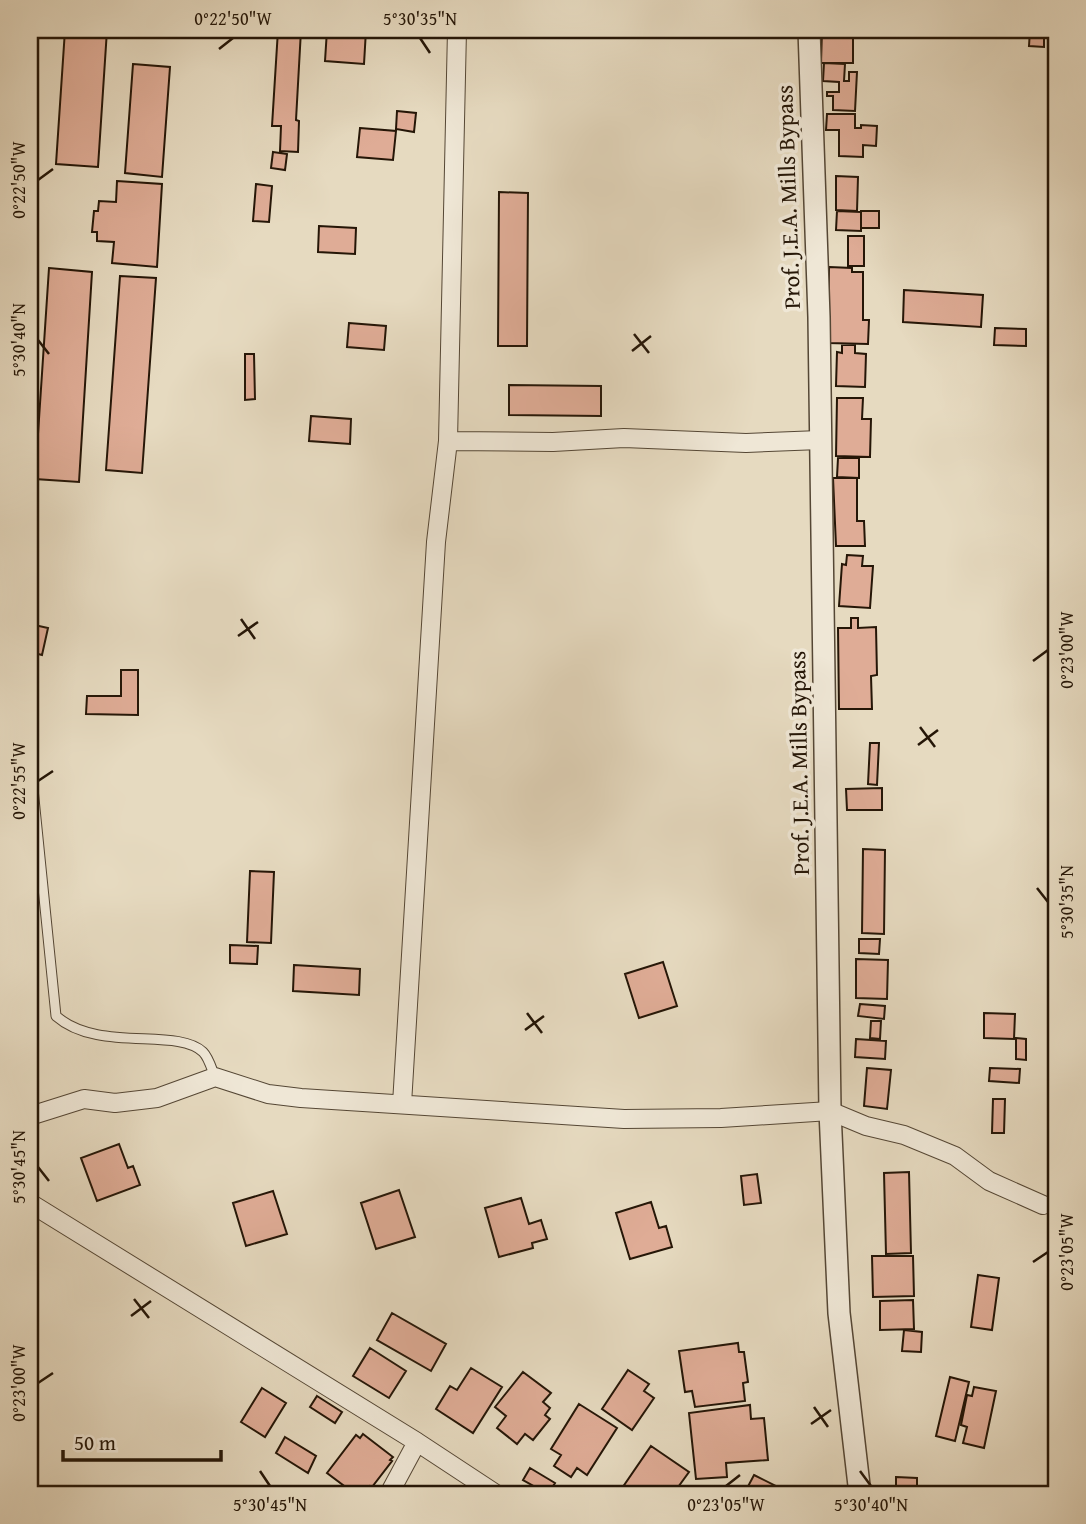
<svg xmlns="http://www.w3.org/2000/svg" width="1086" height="1524" font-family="'Gentium Book Plus',serif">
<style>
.building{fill:#dfac96;stroke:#251607;stroke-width:2}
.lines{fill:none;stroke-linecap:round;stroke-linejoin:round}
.service-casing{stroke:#554735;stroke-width:11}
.minor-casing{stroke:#554735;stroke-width:20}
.tertiary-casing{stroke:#554735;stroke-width:24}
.service{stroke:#efe7d6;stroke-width:9}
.minor{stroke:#efe7d6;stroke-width:18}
.tertiary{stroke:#efe7d6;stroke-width:21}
.ticks{fill:none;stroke:#251607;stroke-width:2.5}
.labels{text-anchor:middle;stroke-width:7;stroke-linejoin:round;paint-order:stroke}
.street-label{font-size:23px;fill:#251607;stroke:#efe7d6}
.neatline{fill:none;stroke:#251607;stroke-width:2.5}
.ticks-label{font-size:18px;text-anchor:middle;fill:#251607}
</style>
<rect width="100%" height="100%" fill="#e6dac0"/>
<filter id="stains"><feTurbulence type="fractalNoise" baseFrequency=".00286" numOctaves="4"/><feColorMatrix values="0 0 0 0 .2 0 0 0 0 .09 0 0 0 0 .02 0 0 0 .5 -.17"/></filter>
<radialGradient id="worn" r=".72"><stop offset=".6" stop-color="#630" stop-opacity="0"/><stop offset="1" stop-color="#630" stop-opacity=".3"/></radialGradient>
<!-- building -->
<path class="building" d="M65,30H107L98,167L56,164Z
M278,30H301L296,120L299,121L298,152L280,151L281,126H272Z
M327,30H366L364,64L325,61Z
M822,30H853V63H821Z
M1030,30H1044V47L1029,46Z
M824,63L845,64L844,81H849V72H857L855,111L833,110V96H827V92H839V82L823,81Z
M133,64L170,67L162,177L125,173Z
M397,111L416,113L414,132L396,129Z
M827,114H855V128H861V125L877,126L876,146L863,145V157L839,156V130H826Z
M360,128L396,131L393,160L357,157Z
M273,152L287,154L285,170L271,168Z
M836,176L858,177L857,211L836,210Z
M117,181L162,184L157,267L112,263L114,242L97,241V232H92L94,211H98L99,201L116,202Z
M256,184L272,186L269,222L253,221Z
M499,192L528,193L527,346H498Z
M837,211L861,212V231L836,230Z
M861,211H879V228H861Z
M319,226L356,228L355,254L318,252Z
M848,236H864V266H848Z
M829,267L852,268V272H863V320H869L868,344L828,343Z
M49,268L92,272L79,482L35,479Z
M120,276L156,278L142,473L106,470Z
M904,290L983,295L981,327L903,322Z
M349,323L386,326L384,350L347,347Z
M995,328L1026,329V346L994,345Z
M842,345H855V353L866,354L865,387L836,386L837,352L842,353Z
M245,354H254L255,399L245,400Z
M509,385L601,386V416L509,415Z
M837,398H863L862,419H871L870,457L836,456Z
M311,416L351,419L350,444L309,441Z
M838,458H859V478L837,477Z
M833,478H857V521H864L865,546H836Z
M847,555L863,556L862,566H873L870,608L839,606L842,564L846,565Z
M851,618H858V628L876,627L877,675L871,676L872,709H839L838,628H851Z
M30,624L48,628L42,655L30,652Z
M121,670H138V715L86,714L87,696H121Z
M870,743H879L877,785L868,784Z
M882,788V810H847L846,789Z
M863,849L885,850L884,934L862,933Z
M250,871L274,872L271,943L247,942Z
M859,939H880L879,954L859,953Z
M230,945L258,946L257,964L230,963Z
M856,959L888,960L887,999L856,998Z
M663,962L677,1006L639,1018L625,974Z
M294,965L360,969L359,995L293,991Z
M860,1004L885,1006L884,1019L858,1016Z
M984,1013L1015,1014L1014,1039L984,1038Z
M871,1021H881L880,1039L870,1038Z
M1016,1038L1026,1039V1060L1016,1059Z
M856,1039L886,1041L885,1059L855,1057Z
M867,1068L891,1070L887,1109L864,1106Z
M990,1068L1020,1069L1019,1083L989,1081Z
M993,1099H1005L1004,1133H992Z
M119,1144L128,1168L133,1166L140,1185L97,1201L81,1158Z
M909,1172L911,1253L886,1254L884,1173Z
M757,1174L761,1203L744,1205L741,1176Z
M399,1190L415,1237L376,1249L361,1203Z
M273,1191L287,1234L246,1246L233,1203Z
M521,1198L529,1224L541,1220L547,1239L532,1243L533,1248L499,1257L485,1208Z
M651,1202L659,1228L666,1226L672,1247L630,1259L616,1213Z
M872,1256H913L914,1296L873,1297Z
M978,1275L999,1278L992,1330L971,1327Z
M913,1300L914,1329L880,1330V1301Z
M392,1313L446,1344L431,1371L377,1340Z
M904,1330L922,1332L921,1352L902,1351Z
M738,1343L739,1352H744L748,1382L743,1383L745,1401L695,1407L692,1391L685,1392L679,1351Z
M370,1348L406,1371L389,1398L353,1376Z
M471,1368L502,1387L473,1433L436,1409L450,1386L457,1390Z
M628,1370L649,1384L644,1391L654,1398L632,1430L602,1409Z
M523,1372L551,1393L543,1402L550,1408L545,1415L550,1419L533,1440L525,1434L517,1444L497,1428L506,1416L495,1407Z
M950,1377L969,1382L955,1441L936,1436Z
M974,1387L996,1391L984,1448L963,1443L967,1427L961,1425L967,1395L972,1396Z
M262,1388L286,1403L265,1437L241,1422Z
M317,1396L342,1412L335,1423L310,1407Z
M579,1404L617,1428L587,1475L577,1468L571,1477L554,1466L561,1455L551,1449Z
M750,1405L751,1419L764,1418L768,1460L726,1463L727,1477L696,1479L689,1413Z
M363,1434L393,1457L390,1460L392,1461L372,1487L370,1486L363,1494H355L327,1473L356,1435L360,1438Z
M285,1437L316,1456L308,1473L276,1453Z
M651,1446L689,1472L673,1494H618Z
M530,1468L555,1483L548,1494L523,1480Z
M754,1475L790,1493L789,1494H744Z
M896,1477L917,1478V1494H896Z"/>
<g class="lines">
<defs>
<path id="service" d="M30,759L56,1016C98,1053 177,1027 203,1052C209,1058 212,1070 215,1077"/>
<path id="minor" d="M448,441L553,442L624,438L746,443L820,440
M402,1104L436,542L448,441L457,30
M30,1116L84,1099L115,1103L157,1098L215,1077L268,1094L301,1098L624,1119L721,1118L830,1111L866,1126L904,1135L955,1156L989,1181L1043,1205
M30,1203L417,1442L496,1494
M389,1494L417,1442"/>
<path id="tertiary" d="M809,30L819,317L830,1111L839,1313L860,1494"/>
</defs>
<!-- service casing -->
<use href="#service" class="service-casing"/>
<!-- minor casing -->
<use href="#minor" class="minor-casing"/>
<!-- tertiary casing -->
<use href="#tertiary" class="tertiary-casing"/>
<!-- service -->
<use href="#service" class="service"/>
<!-- minor -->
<use href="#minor" class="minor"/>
<!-- tertiary -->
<use href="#tertiary" class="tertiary"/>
</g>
<!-- ticks -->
<path class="ticks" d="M420,38L430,53M219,49L233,38M38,180L53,169M634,334L649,353M38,340L49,354M632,351L651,336M241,619L255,639M238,636L258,622M1033,661L1048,650M920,727L935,747M918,745L938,730M38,781L53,771M1037,888L1048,902M527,1013L542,1033M525,1030L544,1016M38,1167L49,1181M1033,1262L1048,1252M134,1299L149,1318M131,1316L151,1301M38,1383L53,1373M814,1407L828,1427M811,1424L831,1410M260,1471L270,1486M860,1471L871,1486M726,1486L740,1475"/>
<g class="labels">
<!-- street labels -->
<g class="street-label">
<text transform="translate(788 197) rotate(-92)" y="8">Prof. J.E.A. Mills Bypass</text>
<text transform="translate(799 763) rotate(-91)" y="8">Prof. J.E.A. Mills Bypass</text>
</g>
</g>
<!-- margin -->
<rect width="1086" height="1524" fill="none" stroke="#e6dac0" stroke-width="77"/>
<!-- scale -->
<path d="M63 1450v10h158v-10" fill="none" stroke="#251607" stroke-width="3.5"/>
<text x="74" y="1450" font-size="21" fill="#251607" stroke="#efe7d6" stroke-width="5" paint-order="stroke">50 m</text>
<rect x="38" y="38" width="1010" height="1448" class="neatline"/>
<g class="ticks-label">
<text x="233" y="25">0°22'50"W</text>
<text x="420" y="25">5°30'35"N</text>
<text transform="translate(19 180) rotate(-90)" y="6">0°22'50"W</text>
<text transform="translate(19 340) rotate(-90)" y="6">5°30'40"N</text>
<text transform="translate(1067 650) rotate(-90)" y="6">0°23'00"W</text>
<text transform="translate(19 781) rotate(-90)" y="6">0°22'55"W</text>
<text transform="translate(1067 902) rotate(-90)" y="6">5°30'35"N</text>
<text transform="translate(19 1167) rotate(-90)" y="6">5°30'45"N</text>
<text transform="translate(1067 1252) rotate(-90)" y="6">0°23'05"W</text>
<text transform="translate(19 1383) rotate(-90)" y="6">0°23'00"W</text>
<text x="270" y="1511">5°30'45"N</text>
<text x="726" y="1511">0°23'05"W</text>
<text x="871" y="1511">5°30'40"N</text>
</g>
<rect width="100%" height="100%" filter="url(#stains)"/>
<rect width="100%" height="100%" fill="url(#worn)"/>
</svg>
